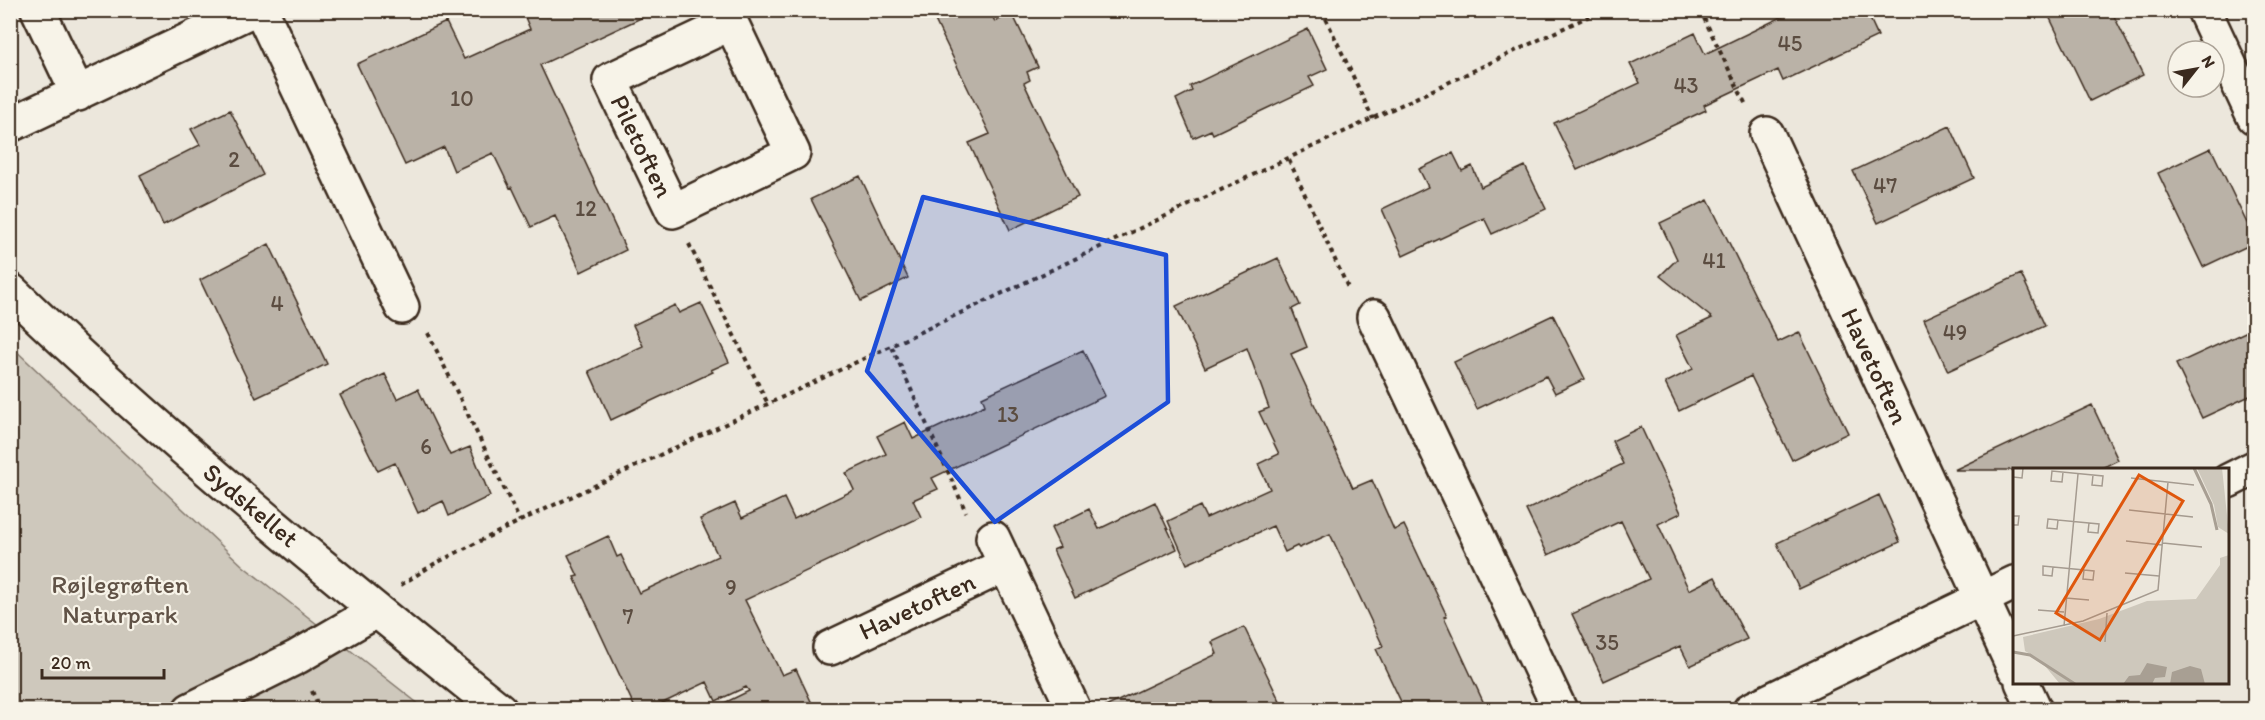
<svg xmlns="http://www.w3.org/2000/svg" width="2265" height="720" font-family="Itim,sans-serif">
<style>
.green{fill:#cec8bc;stroke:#84796d;stroke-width:1.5}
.building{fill:#bab2a7;stroke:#3b2a1e;stroke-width:1.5}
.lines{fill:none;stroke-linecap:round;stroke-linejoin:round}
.minor-casing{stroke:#3b2a1e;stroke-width:38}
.path{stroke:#3b2a1e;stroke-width:4;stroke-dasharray:4.5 4.5;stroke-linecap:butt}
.minor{stroke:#f7f3e8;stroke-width:33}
.marked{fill:#1d4ed8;fill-opacity:0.2;stroke:#1d4ed8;stroke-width:4.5;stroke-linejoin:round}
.labels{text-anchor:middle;stroke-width:4.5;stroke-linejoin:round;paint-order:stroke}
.number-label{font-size:22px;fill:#5b4c40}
.street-label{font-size:26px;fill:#3b2a1e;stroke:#f7f3e8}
.park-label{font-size:26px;fill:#605246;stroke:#f7f3e8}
.inset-river{fill:none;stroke:#a89f93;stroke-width:3}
.inset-road{fill:none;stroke:#a59b90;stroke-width:1.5}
.view{fill:#df570d;fill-opacity:0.15;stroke:#df570d;stroke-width:3}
.inset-edge{fill:none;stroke:#3b2a1e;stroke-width:3}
</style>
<rect width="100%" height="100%" fill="#ece7dc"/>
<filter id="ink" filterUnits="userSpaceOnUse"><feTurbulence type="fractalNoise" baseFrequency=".0167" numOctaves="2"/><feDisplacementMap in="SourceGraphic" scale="12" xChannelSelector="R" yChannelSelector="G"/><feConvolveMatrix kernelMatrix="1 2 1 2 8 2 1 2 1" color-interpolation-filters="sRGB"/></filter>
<g filter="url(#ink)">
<!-- green -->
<path class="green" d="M10,345L243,566L425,709H11Z"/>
<!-- building -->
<path class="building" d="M522,10H658L540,65L626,250L581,272L555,216L531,227L512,187L510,188L493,153L454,171L444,147L405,165L357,64L446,22L464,59L530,29Z
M930,10H990L995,22L1012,13L1038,67L1027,72L1030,80L1024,83L1078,197L1010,230L969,143L990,134Z
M1796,10H1866L1878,36L1783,81L1778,70L1704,105L1706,110L1577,170L1554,123L1640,83L1630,64L1695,33L1705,54Z
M2046,10H2111L2143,75L2090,101Z
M1308,29L1327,69L1309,77L1314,86L1213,134L1211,130L1193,138L1176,99L1192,91L1190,86Z
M230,110L263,175L163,225L140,175L200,145L191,129Z
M1950,126L1974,178L1878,223L1853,171Z
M2211,148L2254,238V243L2203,267L2158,173Z
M1453,153L1462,171L1472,166L1481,187L1525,166L1546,209L1492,234L1484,218L1403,256L1382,209L1428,187L1419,169Z
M860,176L908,278L861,301L811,199Z
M1708,200L1778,342L1799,332L1848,433L1792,460L1751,376L1679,411L1665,383L1693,369L1676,335L1712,318L1660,276L1677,259L1660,223Z
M269,244L327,364L256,398L200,280Z
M1278,258L1300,305L1292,309L1307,347L1291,354L1353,488L1372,480L1394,530L1404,525L1447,616L1444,617L1487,710H1405L1376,649L1383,646L1330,534L1299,548L1297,546L1285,552L1273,526L1187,564L1168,521L1200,506L1206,518L1270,489L1258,464L1279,454L1259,412L1269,408L1247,348L1205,368L1176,306Z
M2021,274L2045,326L1948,371L1924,319Z
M701,303L729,362L711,370L713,372L611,420L589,371L643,346L633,325L675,305L679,313Z
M1553,315L1585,379L1555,393L1546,376L1477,409L1454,362Z
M2254,328V394L2202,418L2176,364Z
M1083,350L1105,396L932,478L938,489L913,500L921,517L745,600L782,675L796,669L815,710H710L749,691L746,687L716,701L707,682L648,710H636L574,577L578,576L568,555L608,536L617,557L621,555L639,593L718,556L700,519L735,503L742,518L784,498L794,519L854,490L846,473L886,454L877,436L905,422L913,439L985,405L982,397Z
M385,374L397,399L418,389L450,455L470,447L490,496L449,516L443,501L418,513L395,463L378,471L340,395Z
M2092,405L2118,460L2098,470H1954Z
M1641,427L1681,513L1658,524L1689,590L1715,577L1747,639L1690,666L1680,646L1604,681L1572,614L1649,579L1621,521L1548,555L1526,510L1623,464L1612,441Z
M1879,495L1900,542L1799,589L1777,543Z
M1155,502L1177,549L1075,598L1053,550L1060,547L1051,528L1089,509L1099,529Z
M1244,627L1284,710H1099L1217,654L1212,642Z"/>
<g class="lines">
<defs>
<path id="minor" d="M38,10L78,94
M261,10L402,307
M725,10L793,153L673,211L610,80L731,23
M2204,10L2254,117
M10,125L252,10
M1767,134L2014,668
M10,290C165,439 332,576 500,710
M1374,317L1560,710
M2228,481L2254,468
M993,538L1074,710
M830,648L1005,565
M2022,682L2035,710
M190,710L297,657L376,611
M1750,710L2014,583"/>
</defs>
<!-- minor casing -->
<use href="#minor" class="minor-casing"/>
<!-- path -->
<path class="path" d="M1322,10L1373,119
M1700,10L1746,105
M1289,160L1349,290
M689,244L768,404
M428,333L520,521
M892,347L966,512
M401,585L434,564L520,521L1602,10
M312,691L320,710"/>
<!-- minor -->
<use href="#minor" class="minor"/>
</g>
</g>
<!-- marked area -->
<path class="marked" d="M923,197L1166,255L1168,402L995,522L867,371Z"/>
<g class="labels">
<!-- number labels -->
<g class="number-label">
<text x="1790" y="51">45</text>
<text x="1686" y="93">43</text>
<text x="462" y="106">10</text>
<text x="234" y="167">2</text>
<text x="1885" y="193">47</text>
<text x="586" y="216">12</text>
<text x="1714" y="268">41</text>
<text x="277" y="311">4</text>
<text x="1955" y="340">49</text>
<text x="1008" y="422">13</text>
<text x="426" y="454">6</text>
<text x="731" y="595">9</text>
<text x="628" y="624">7</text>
<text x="1607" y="650">35</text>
</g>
<!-- street labels -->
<g class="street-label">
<text transform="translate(642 146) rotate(64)" y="9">Piletoften</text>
<text transform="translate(1875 366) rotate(65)" y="9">Havetoften</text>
<text transform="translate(251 505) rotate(40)" y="9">Sydskellet</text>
<text transform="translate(917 606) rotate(-25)" y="9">Havetoften</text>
</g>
<!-- park labels -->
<g class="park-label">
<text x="120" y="593">Røjlegrøften<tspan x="120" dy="30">Naturpark</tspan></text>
</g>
</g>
<!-- overview -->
<g transform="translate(2013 468)">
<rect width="216" height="216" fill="#ece7dc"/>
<path d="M184,0H209L216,66L205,59L201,37ZM216,87V216H47L27,192L12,183L10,169L86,151L134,133L183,131L207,97V90Z" fill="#cec8bc"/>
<path d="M134,195L154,199L152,209L142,210L139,216H110L116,208L127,207ZM177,198L188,201L192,216H157L159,204Z" fill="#a89f93"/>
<path class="inset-river" d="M181,0L198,36L204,62M0,184L17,187L62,216"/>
<path class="inset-road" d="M50,4L49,14L38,13L39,3L90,8L89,18L79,17L80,7M0,9L9,10L10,0H5M118,10L181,17M116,42L180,49M0,48H6L5,57H0M45,52L35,51L34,60L44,61L45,52L86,56L85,65L75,64L76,55M113,73L149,77M150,75L189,79M40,99L39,108L30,107V98L71,102L70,111L80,112L81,103L71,102M112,105L146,108M53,130L76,132M25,142L51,144M51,158L65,6M0,168L70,153L145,122L155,14M92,174L94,145"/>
<path class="view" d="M126,7L170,33L87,172L43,145Z"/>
<rect width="216" height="216" class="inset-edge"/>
</g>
<!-- margin -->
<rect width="2265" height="720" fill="none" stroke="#f7f3e8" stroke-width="36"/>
<rect x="18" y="18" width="2229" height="684" fill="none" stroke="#3b2a1e" stroke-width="2" filter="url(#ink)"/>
<!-- north arrow -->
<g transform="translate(2196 69) rotate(59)"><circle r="28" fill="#f7f3e8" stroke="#aca397" stroke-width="1.5"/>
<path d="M0-4.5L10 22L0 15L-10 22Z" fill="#3b2a1e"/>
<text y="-9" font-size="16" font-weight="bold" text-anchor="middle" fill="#3b2a1e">N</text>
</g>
<!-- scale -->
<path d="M42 669v9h122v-9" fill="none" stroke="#3b2a1e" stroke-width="3"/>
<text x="51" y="669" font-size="18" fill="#3b2a1e" stroke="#f7f3e8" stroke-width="4.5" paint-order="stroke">20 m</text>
</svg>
